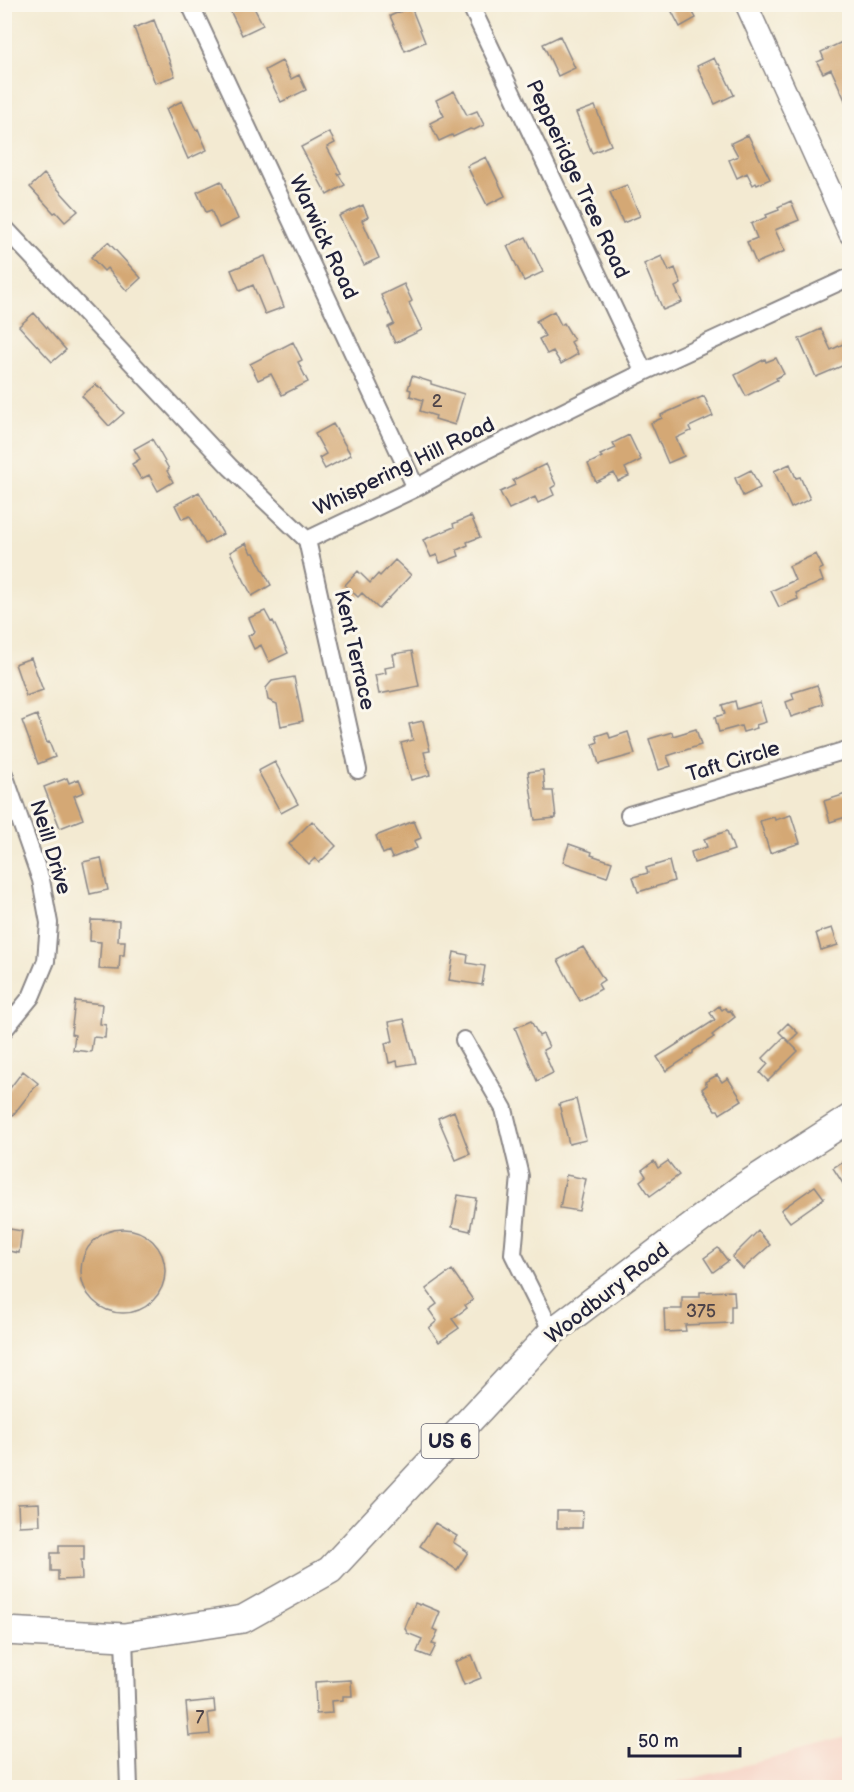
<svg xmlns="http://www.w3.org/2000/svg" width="854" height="1792" font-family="'Balsamiq Sans',sans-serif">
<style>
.built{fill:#f6d2c4}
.building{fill:#d4a874}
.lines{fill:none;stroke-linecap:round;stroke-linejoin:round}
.minor-casing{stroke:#8a8686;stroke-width:20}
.tertiary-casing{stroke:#8a8686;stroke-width:24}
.primary-casing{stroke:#8a8686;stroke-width:30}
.minor{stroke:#fff;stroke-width:16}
.tertiary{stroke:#fff;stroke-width:21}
.primary{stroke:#fff;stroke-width:27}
.labels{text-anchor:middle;stroke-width:6;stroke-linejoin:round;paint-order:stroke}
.number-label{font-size:18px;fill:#4e4449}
.shield{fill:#fbf7ec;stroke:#636270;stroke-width:1.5}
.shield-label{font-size:20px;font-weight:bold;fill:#22223b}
.street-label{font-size:21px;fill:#22223b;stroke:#fbf7ec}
</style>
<rect width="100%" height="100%" fill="#fbf7ec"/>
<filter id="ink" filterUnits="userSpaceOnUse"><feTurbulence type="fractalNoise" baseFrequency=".0167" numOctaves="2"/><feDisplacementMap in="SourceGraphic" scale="12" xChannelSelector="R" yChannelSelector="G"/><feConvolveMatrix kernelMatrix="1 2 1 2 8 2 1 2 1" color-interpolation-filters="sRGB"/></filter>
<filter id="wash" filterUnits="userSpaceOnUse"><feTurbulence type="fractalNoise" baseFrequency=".008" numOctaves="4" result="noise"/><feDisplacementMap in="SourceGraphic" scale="24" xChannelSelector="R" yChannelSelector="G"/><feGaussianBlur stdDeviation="1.35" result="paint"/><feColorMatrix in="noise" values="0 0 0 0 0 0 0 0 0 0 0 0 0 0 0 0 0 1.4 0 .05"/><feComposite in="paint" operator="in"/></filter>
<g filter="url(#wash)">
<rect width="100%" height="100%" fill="#f3ead2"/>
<!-- built -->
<path class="built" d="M849,1737V1787H658L770,1759Z"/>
<g id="blocks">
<!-- building -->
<path class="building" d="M227,4H252L263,25L242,35Z
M668,4H688L696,18L680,27Z
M411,7L425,42L405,51L390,16Z
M154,20L175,76L155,83L134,28Z
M560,36L575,68L558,76L543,44Z
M842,42L849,58V109L831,69L823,73L817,62L824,59L821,52Z
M714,58L717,64H719L734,95L715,104L697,66Z
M282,61L291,79L299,75L306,90L281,102L265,70Z
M454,91L467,115L477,111L484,125L474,130L470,129L453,137L452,135L439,141L430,123L444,116L436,100Z
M182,101L196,130L198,129L207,150L188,159L166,109Z
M595,106L611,145L592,153L576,113Z
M329,132L335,143L327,147L341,173L338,174L345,185L327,195L301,147Z
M748,135L770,179L757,185L756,183L753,185L747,173L737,178L729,160L738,156L731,143Z
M486,157L505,196L487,205L467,166Z
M44,174L78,211L65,222L56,212L54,213L30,187Z
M221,181L238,219L219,228L211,210L206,212L197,192Z
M627,185L640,216L623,223L610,192Z
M791,201L799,220L775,230L785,251L756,263L747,242L757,238L751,224L767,217L766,215L779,210L778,207Z
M363,205L368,217L362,220L379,258L364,265L339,216Z
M526,237L543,272L524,281L507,246Z
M108,242L141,278L127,291L107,268L104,271L91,257Z
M265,256L284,307L265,314L253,285L240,291L231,270Z
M662,256L669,271L675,268L681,284L675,287L682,302L663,310L644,264Z
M404,284L412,301L409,303L422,330L395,343L388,327L394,324L381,295Z
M554,311L561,325L564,323L574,340L571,342L578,354L561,364L553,351L547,354L539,339L545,336L536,321Z
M34,313L66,350L52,362L19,326Z
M821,329L831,350L849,341V363L816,377L799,339Z
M293,342L302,360L298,362L308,382L282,395L271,374L258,380L250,364Z
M776,358L784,374L776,378L777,380L746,396L735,375L765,359L766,362Z
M412,376L431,382V384L464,394L455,425L435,419L436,416L420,411L423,400L410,396L411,390L408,389Z
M96,384L99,388H101L124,413L109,426L82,396Z
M704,396L713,416L689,427L691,431L676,438L684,456L668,463L651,423L662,418L661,415Z
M333,424L351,455L325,469L319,458L326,454L315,434Z
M629,435L641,460L625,468L629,476L618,481L614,473L596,482L588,464L602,457L600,455L616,448L613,443Z
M152,439L169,469L167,471L173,482L158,491L149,475L141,479L132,464L140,459L134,449Z
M546,464L556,485L551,488L554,495L538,503L535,497L509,509L500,492L515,485L513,480Z
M790,464L796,478L800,477L810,499L791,508L774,471Z
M751,470L760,488L743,496L735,478Z
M199,492L223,534L205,544L190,516L182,519L175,505Z
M471,516L480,537L467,542L468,545L457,550L459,556L440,563L437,555L431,557L423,540L454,527L453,524Z
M246,543L251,553H254L271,585L252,596L230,552Z
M816,554L823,568L819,570L823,581L796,593L798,599L779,607L771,591L795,580L789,566Z
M395,560L411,575L379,609L362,593L358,597L345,585L358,571L370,583L378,574L380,576Z
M265,611L271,622L273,621L288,653L269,662L261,645L254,649L248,636L255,632L249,618Z
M412,651L419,686L379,694L375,675L386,673L385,668L395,666L393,654Z
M31,658L43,690L26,696L15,664Z
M294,677L303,721L281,726L277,704L268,700L266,688L272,681Z
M817,685L823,704L811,708L812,710L791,717L786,702L794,699L792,693Z
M735,701L737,709L760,702L766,722L756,725L757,728L743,732L741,726L719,732L715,717L725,714L722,705Z
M37,715L47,743L49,742L55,757L38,764L22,721Z
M423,721L430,751L424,752L430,775L411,780L401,743L413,740L409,724Z
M696,729L701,745L667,756L671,766L659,770L649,739L672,732L673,736Z
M608,732L610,738L628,732L635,754L599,764L593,744L598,742L596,736Z
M275,762L298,804L281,813L258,771Z
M543,770L545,791H553L556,818L535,820L528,772Z
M67,778L69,783L79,779L84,792L74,796L83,819L60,828L44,787Z
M849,793V816L830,822L824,801Z
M791,815L800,843L770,853L760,821L774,817L775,820Z
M312,821L336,846L319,863L315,858L309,864L289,844Z
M414,821L421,838L414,841L417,848L392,858L389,851L383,854L376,836Z
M727,831L734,850L694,863L691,852L707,847L704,839Z
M569,844L592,852L591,855L612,862L607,877L563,862Z
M101,858L108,890L90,894L83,862Z
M669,861L674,881L638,892L633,877L648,873L646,868Z
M91,920L119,921L118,941H125L124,955H120L119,970L99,969L101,942L90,941Z
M832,928L838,945L821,950L816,933Z
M583,947L604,980L598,984L601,989L580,1001L558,960Z
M454,952L468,955L467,963L485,966L482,985L449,980Z
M75,1001L102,1004L100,1024L106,1025L105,1038L93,1037L91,1052L73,1050L75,1035L71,1034Z
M719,1006L722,1010L725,1008L728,1011L730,1010L735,1017L712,1035L714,1037L693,1051V1053L666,1071L657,1057L715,1020L710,1013Z
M404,1019L416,1063L398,1066L397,1061L389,1063L385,1043L393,1041L389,1022Z
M531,1021L539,1036L543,1034L549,1047L543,1050L553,1073L537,1081L515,1028Z
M788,1023L798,1033L789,1042L779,1032Z
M784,1037L798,1051L768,1081L760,1073L768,1064L763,1058Z
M23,1071L38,1083L13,1115L4,1109V1096Z
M717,1075L722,1082L728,1078L742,1100L720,1114L718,1110H715L702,1089L707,1085L705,1082Z
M576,1099L586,1140L569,1144L559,1104Z
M454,1111L470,1154L456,1160L438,1118Z
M654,1161L658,1168L668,1161L679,1175L650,1196L640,1181L646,1176L642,1170Z
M842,1162L844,1165L849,1162V1193L833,1168Z
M566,1175L586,1179L579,1211L560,1208Z
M815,1186L824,1198L790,1222L781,1210Z
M458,1195L476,1198L470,1231L452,1227Z
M4,1228L22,1231L19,1253L4,1250Z
M81 1271a42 42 0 1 1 84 0a42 42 0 1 1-84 0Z
M758,1231L770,1245L743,1269L732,1257Z
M718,1248L728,1261L713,1272L704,1258Z
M452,1270L473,1300L465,1305L467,1308L452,1319L459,1328L439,1342L429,1328L437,1321L429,1310L437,1304L426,1289Z
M734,1291L735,1306H731V1323L685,1325L686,1331L665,1332L664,1309H682V1297H700V1292Z
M39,1503L40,1525L19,1526L18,1504Z
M557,1511H583L582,1528H557Z
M435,1523L457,1536L453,1542L468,1552L457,1570L420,1546Z
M59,1545H84V1560H81L82,1579L58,1580V1571H51V1553H59Z
M415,1603L420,1605L421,1604L440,1612L433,1629L438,1631L432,1644L436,1645L430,1657L417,1652L422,1639L407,1633L405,1628Z
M472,1655L481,1678L464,1685L455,1662Z
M351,1680L352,1696H343V1700L331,1701L332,1713L316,1714L315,1682Z
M214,1700L215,1712L208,1713L210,1734L189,1736L186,1703Z"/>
</g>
</g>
<g filter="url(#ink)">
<use href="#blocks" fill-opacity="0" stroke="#8a8686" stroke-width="1.5"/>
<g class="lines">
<defs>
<path id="minor" d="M190,4L416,488
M470,4L644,372
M4,227L230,467L307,540L416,488L472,457L644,372L850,277
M307,540L358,770
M4,774L41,880L49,923L46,961L31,997L4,1030
M629,815L850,749
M464,1040L504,1109L520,1176L513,1254L552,1332
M124,1637L129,1788"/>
<path id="tertiary" d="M746,4L850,234"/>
<path id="primary" d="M4,1631L124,1637L243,1619L330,1570L552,1332L743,1187L850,1118"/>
</defs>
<!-- minor casing -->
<use href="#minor" class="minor-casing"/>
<!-- tertiary casing -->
<use href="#tertiary" class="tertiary-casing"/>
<!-- primary casing -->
<use href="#primary" class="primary-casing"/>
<!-- minor -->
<use href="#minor" class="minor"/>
<!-- tertiary -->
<use href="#tertiary" class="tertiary"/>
<!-- primary -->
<use href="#primary" class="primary"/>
</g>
</g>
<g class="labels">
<!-- number labels -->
<g class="number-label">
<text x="437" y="407">2</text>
<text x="701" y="1317">375</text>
<text x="200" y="1723">7</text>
</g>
<!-- shield labels -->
<rect class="shield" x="421.5" y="1424" width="57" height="34" rx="4.5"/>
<g class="shield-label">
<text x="450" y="1448">US 6</text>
</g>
<!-- street labels -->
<g class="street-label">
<text transform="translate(578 179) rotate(65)" y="7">Pepperidge Tree Road</text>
<text transform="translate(324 237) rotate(65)" y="7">Warwick Road</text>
<text transform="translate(404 466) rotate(-26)" y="7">Whispering Hill Road</text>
<text transform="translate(355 650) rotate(77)" y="7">Kent Terrace</text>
<text transform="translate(733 761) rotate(-17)" y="7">Taft Circle</text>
<text transform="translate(51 847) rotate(73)" y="7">Neill Drive</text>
<text transform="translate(607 1293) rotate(-38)" y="7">Woodbury Road</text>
</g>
</g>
<!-- margin -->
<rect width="854" height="1792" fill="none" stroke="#fbf7ec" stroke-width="24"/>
<!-- scale -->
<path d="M629 1747v9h111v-9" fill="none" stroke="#22223b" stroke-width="3"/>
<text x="638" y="1747" font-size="18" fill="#22223b" stroke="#fbf7ec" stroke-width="4.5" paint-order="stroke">50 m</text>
</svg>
